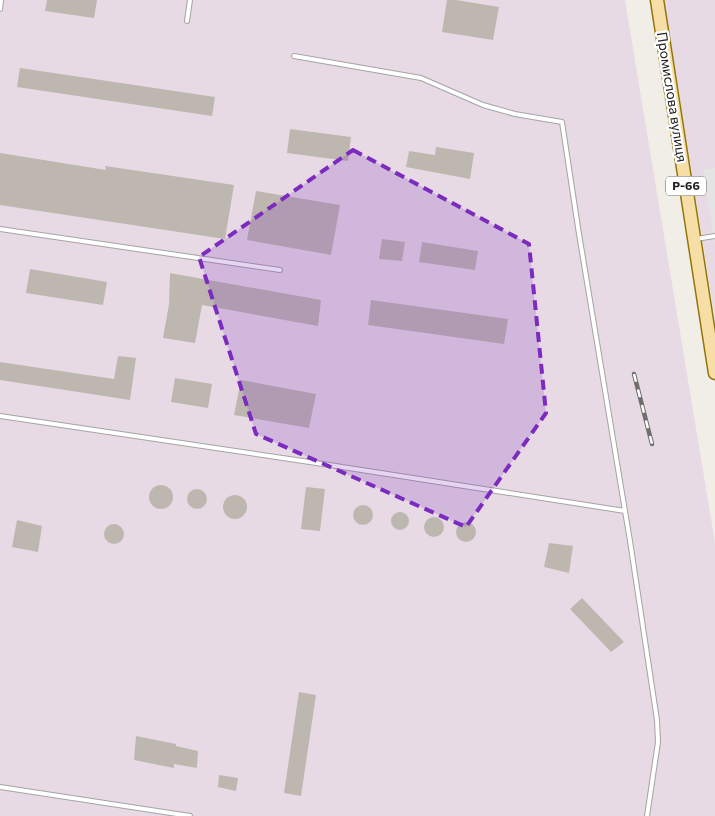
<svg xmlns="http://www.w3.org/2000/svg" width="715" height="816" font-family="Commissioner,sans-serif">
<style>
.industrial{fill:#e8dae4}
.parking{fill:#e4e4e4}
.building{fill:#bdb7b0}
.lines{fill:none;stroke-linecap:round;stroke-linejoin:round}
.lane-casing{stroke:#a4a4a4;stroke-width:6}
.primary-casing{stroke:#92760a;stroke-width:15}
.lane{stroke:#fff;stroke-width:4}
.primary{stroke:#f6dea6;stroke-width:12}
.rail-casing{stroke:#6e6e6e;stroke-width:4.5}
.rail{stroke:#fff;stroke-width:2.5;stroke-dasharray:8;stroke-linecap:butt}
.marked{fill:#7b2cbf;fill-opacity:0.2;stroke:#7b2cbf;stroke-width:4;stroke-dasharray:10 6;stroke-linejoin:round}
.labels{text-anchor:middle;stroke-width:4.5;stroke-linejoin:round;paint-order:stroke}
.shield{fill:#fff;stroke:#636363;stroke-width:1}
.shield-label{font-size:12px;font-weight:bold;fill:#202020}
.street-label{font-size:14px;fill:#202020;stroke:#fff}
</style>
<rect width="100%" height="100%" fill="#f0eee7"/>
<!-- industrial -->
<path class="industrial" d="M0,0H625L715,543V816H0Z
M664,0H715V319L669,30Z"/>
<!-- parking -->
<path class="parking" d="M715,168V245L703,170Z"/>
<!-- building -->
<path class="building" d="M47,0H97L94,18L45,11Z
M447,0H456L499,7L493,40L442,32Z
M20,68L215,97L212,116L17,87Z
M290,129L351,137L348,161L287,153Z
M436,147L474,153L470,179L406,167L409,151L435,155Z
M0,153L106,170L105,166L234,185L225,239L0,205Z
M256,191L340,205L331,255L247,240Z
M382,239L405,242L402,261L379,259Z
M422,242L478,251L475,270L419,262Z
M30,269L107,282L103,305L26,293Z
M170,273L321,300L318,326L202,305L195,343L163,338L169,304Z
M371,300L508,319L504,344L368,325Z
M118,356L136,358L130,400L0,380V362L114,379Z
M175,378L212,384L208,408L171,402Z
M241,380L316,394L309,428L234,415Z
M149 497a12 12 0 1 1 24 0a12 12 0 1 1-24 0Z
M306,487L325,489L320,531L301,529Z
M187 499a10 10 0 1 1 20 0a10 10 0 1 1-20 0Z
M223 507a12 12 0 1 1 24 0a12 12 0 1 1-24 0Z
M353 515a10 10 0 1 1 20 0a10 10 0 1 1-20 0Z
M391 521a9 9 0 1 1 18 0a9 9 0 1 1-18 0Z
M424 527a10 10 0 1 1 20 0a10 10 0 1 1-20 0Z
M17,520L42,526L38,552L12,547Z
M456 532a10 10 0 1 1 20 0a10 10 0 1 1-20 0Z
M104 534a10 10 0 1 1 20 0a10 10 0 1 1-20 0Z
M549,543L573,546L569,573L544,567Z
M582,598L624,642L611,652L570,609Z
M299,692L316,695L301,796L284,793Z
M136,736L176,744V746L198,751L197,768L174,764V768L134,760Z
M219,775L238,778L236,791L218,787Z"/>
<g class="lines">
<defs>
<path id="lane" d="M0,9L1,0
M187,21L190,0
M294,56L421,78L483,105L515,114L562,122L579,234L630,541L657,720L658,742L647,816
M0,229L280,270
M696,239L715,236
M0,416L323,464L625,511
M0,787L190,816"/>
<path id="primary" d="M657,0L715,373"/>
</defs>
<!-- lane casing -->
<use href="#lane" class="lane-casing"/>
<!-- primary casing -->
<use href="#primary" class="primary-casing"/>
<!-- lane -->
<use href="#lane" class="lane"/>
<!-- primary -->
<use href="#primary" class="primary"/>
<defs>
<path id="rail" d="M634,374L652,444"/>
</defs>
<!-- rail casing -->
<use href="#rail" class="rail-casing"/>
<!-- rail -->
<use href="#rail" class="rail"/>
</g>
<!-- marked area -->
<path class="marked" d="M353,150L529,244L546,413L466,527L256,434L199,257Z"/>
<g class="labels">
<!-- shield labels -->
<rect class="shield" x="666" y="176.5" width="40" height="19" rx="4"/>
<g class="shield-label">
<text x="686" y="190">Р-66</text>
</g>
<!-- street labels -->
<g class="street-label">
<text transform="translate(672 97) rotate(81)" y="5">Промислова вулиця</text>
</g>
</g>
</svg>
